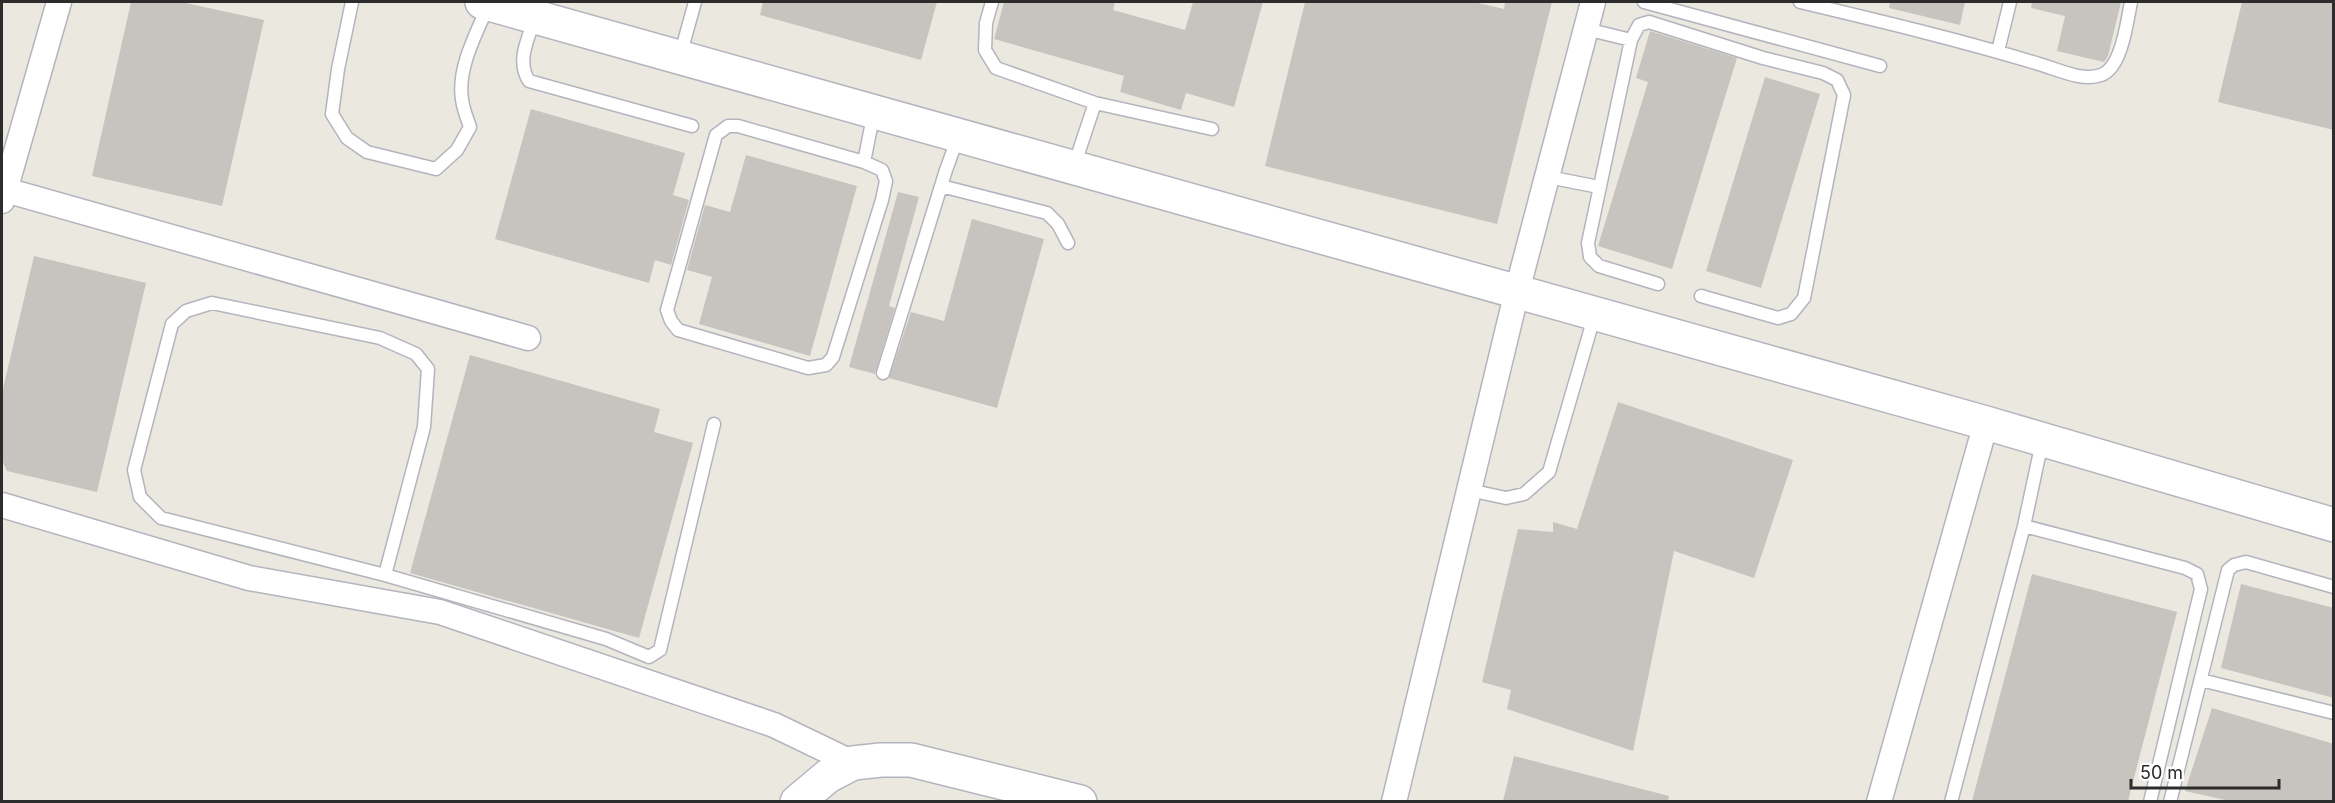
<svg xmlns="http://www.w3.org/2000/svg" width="2335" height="803" font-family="Inter,sans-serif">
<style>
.building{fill:#c7c4bf}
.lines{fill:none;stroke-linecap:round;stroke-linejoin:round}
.lane-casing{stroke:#b3b4be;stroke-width:15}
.street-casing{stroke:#b3b4be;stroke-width:27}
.secondary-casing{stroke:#b3b4be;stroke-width:36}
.lane{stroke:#fff;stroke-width:12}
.street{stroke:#fff;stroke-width:24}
.secondary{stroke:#fff;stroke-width:33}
</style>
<rect width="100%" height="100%" fill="#ebe8e0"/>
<!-- building -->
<path class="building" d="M131,2H181L264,20L222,206L92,176Z
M763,2H937L921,60L760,15Z
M1004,2H1115L1113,10L1185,30L1193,2H1263L1234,107L1186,93L1181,110L1120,92L1124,76L994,39Z
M1305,2H1474L1504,9L1505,2H1552L1497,224L1265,166Z
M1890,2H1965L1960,25L1889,8Z
M2032,2H2121L2108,56L2104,62L2057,51L2065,16L2031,8Z
M2242,2H2334V130L2218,102Z
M1650,31L1737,58L1672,269L1598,246L1648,82L1636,78Z
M1765,77L1820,94L1761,288L1706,271Z
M531,109L685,153L673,195L689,200L671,265L655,260L649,283L495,239Z
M746,155L857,186L810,356L699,324L712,277L687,270L705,205L730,212Z
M898,192L919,197L889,306L895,308L875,374L849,367Z
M972,219L1044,239L997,408L889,378L911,312L944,321Z
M34,256L146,283L97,492L7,471L2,460V393Z
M470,355L660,409L654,432L693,443L639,638L410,573Z
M1618,402L1793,460L1754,578L1674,551L1633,751L1507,709L1511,690L1482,682L1518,529L1553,532V522L1577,529Z
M2032,574L2177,612L2128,801H1972Z
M2241,584L2334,608V698L2221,668Z
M2212,708L2334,744V801H2230L2185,791Z
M1514,756L1669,796L1668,801H1503Z"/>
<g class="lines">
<defs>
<path id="lane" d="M352,2L338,69L332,114L347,138L367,152L436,169L457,150L470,127C467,118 463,109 462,99C457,68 477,32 489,4
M992,2L986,23L985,50L996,68L1095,103L1212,129
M1644,2L1880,66
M1800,2C1880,21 1960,40 2039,64C2057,69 2082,82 2101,75C2122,68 2127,21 2131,2
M535,18C528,39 516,61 529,81L692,126
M1586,29L1631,40
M1998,51L2010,2
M680,56L695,2
M864,162L738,126H728L716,135L667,310L671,321L678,330L808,368L826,365L833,357L882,200L886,181L882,170L864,162L874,112
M1074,166L1095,103
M1548,177L1599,187
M941,186L1047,213L1058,224L1068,243
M1658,284L1599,266L1590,257L1588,243L1631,40L1639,25L1649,22L1763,58L1823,73L1837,80L1844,95L1804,298L1791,314L1778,318L1701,296
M883,373L946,170L958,137
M1469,490L1506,498L1524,494L1549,472L1595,314
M2024,526L2185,568L2197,574L2201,589L2150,802
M385,575L424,427L428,369L416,354L380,338L212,303L186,311L172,324L134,470L140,497L161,518L385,575L606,639L649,657L660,650L714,424
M2201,680L2334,713
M1951,802L2024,526L2042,442
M2170,802L2228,570L2234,565L2246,562L2334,587"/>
<path id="street" d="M2,189L528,338
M2,201L59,2
M2,505L249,578L440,612L774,725L853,763
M1394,802L1517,291L1593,2
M1879,802L1986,423"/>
<path id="secondary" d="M482,2L1986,423L2334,525
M797,802L828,776L853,763L881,760H911L1080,802"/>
</defs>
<!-- lane casing -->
<use href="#lane" class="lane-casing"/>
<!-- street casing -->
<use href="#street" class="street-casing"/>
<!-- secondary casing -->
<use href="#secondary" class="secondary-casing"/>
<!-- lane -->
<use href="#lane" class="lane"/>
<!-- street -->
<use href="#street" class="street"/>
<!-- secondary -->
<use href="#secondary" class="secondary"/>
</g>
<!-- border -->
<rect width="2335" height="803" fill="none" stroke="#2c2c2c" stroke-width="6"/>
<!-- scale -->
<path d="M2131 779v9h148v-9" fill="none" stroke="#2c2c2c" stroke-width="3"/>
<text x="2140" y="779" font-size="18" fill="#2c2c2c" stroke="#ffffff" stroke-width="4.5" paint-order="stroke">50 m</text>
</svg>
